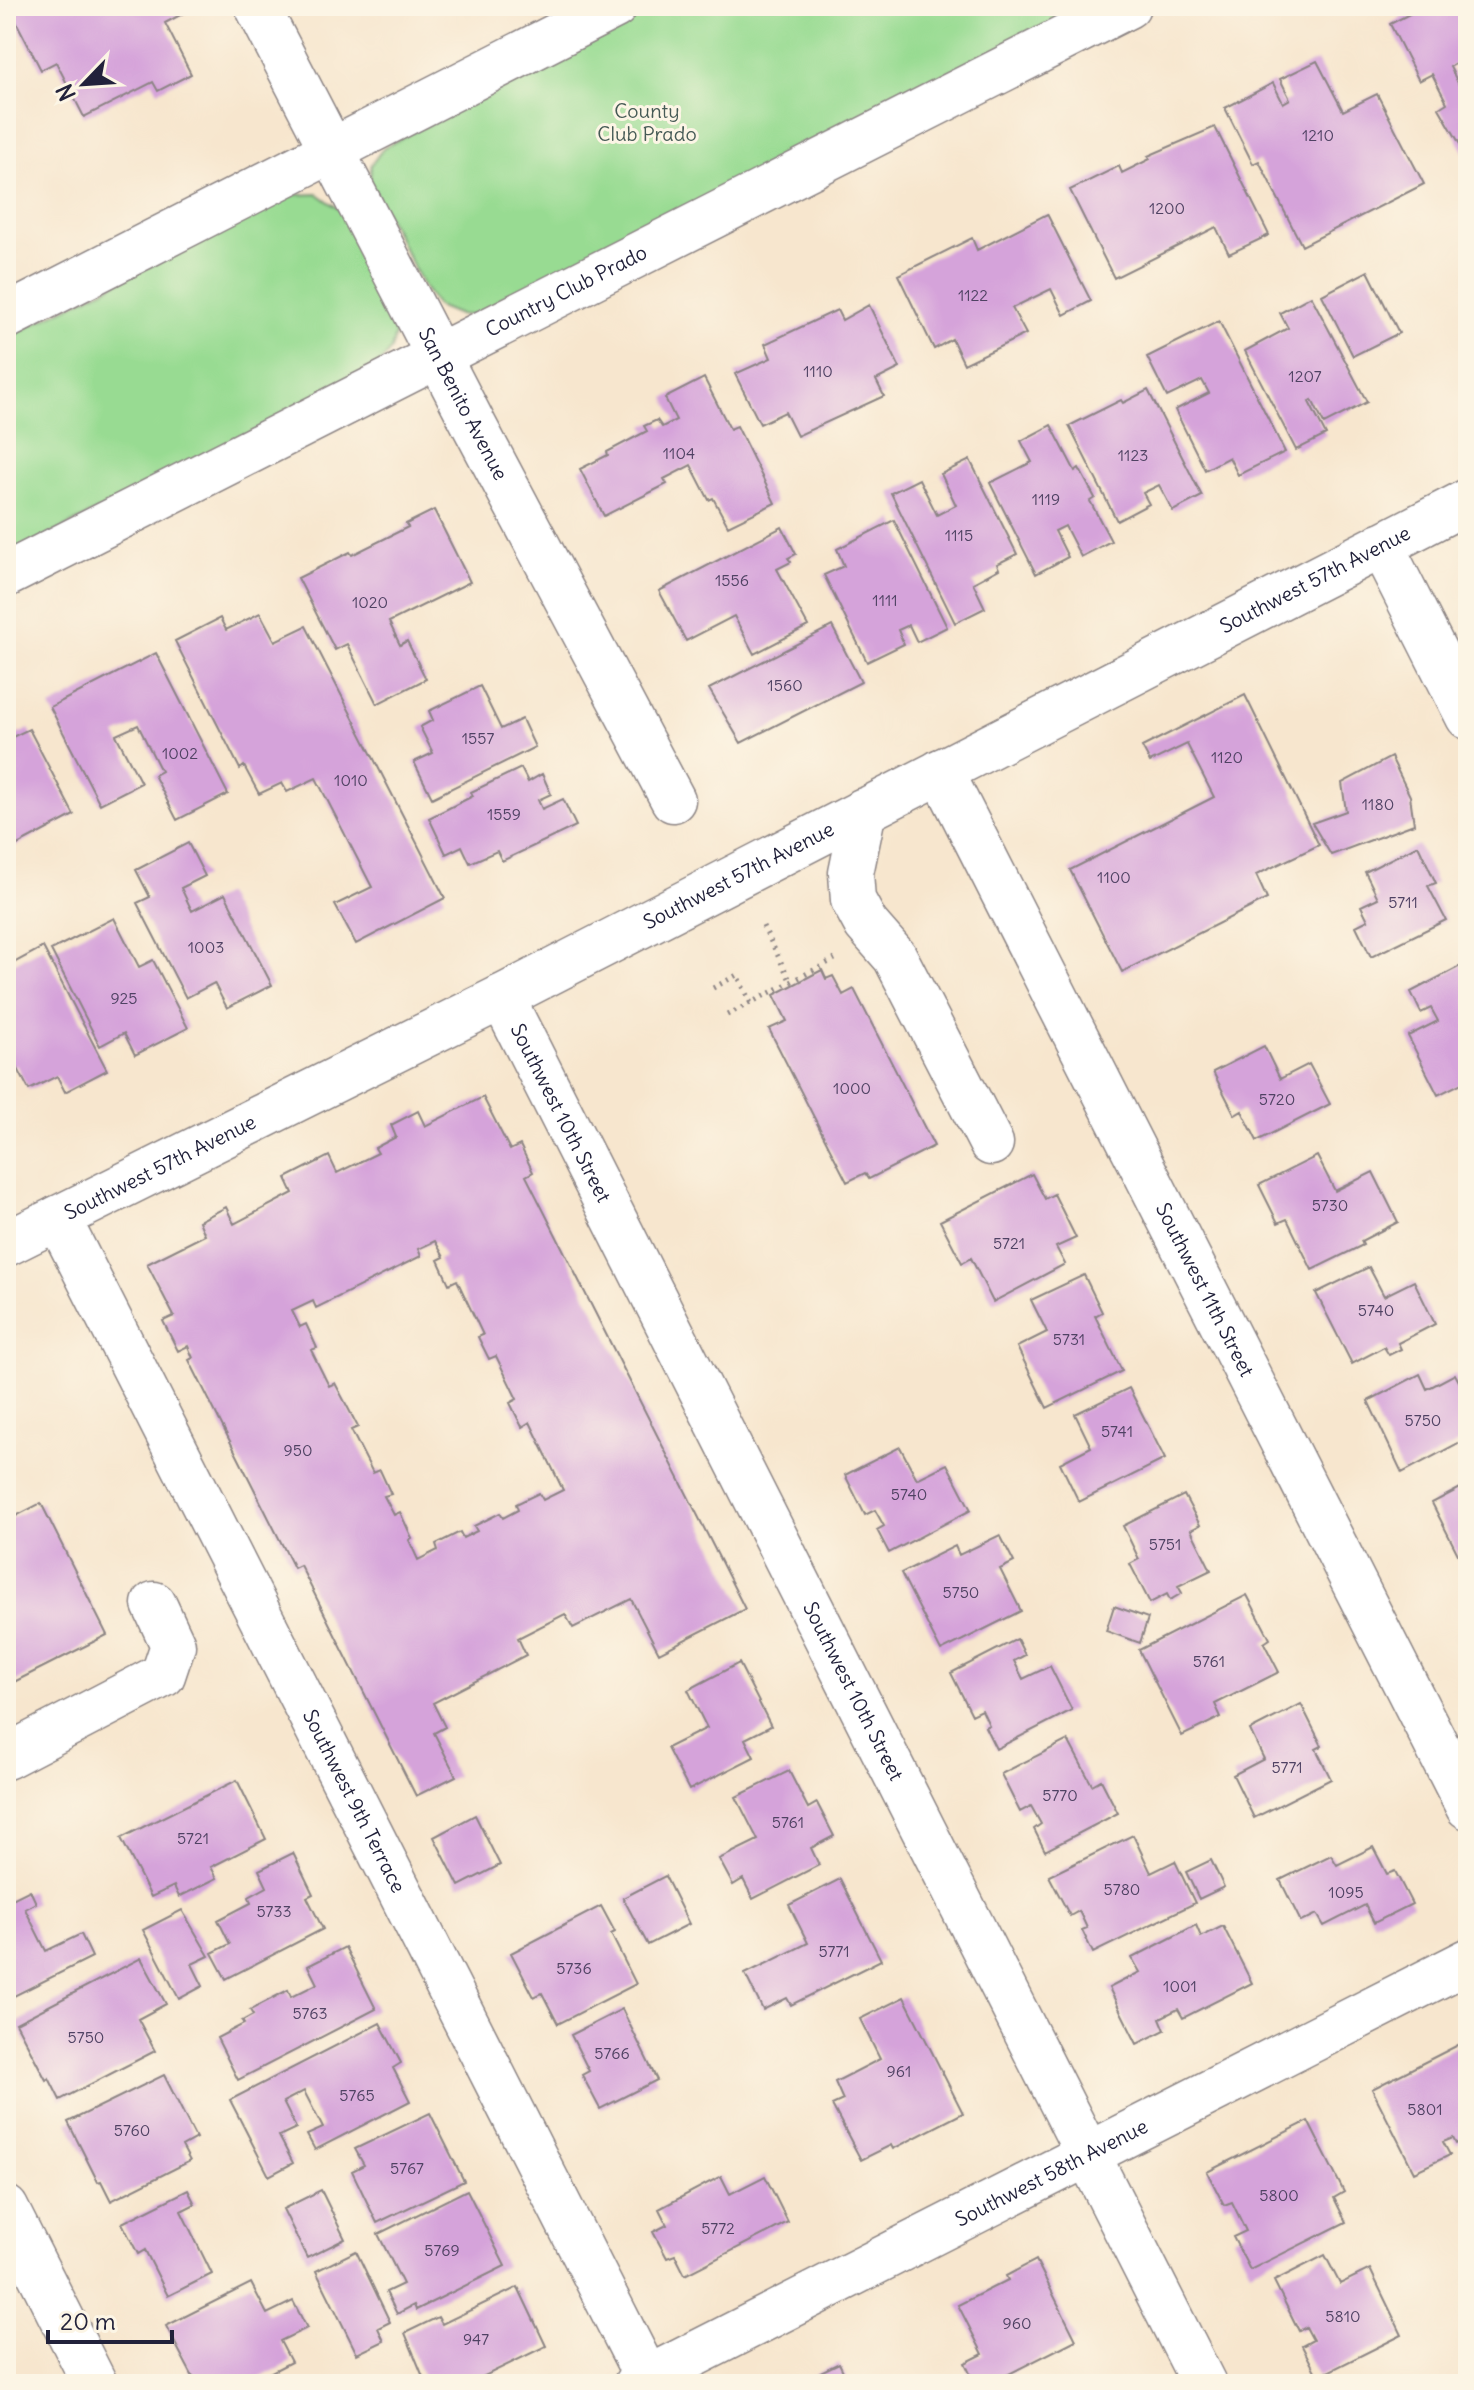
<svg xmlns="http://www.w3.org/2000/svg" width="1474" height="2390" font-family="Delius,sans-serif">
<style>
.green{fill:#98db92;stroke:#5d7e66;stroke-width:2}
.building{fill:#d5a3da;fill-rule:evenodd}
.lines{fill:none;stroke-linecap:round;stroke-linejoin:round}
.minor-casing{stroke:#8c8484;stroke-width:47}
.major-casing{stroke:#8c8484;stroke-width:47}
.path{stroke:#8c8484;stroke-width:5;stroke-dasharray:2 6;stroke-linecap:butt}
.minor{stroke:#fff;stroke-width:44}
.major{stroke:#fff;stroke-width:44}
.labels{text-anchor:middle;stroke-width:6;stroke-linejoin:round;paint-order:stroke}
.number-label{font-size:16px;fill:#4f4263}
.park-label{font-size:20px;fill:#455a55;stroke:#fcf5e5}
.street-label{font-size:20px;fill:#22223b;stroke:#fcf5e5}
</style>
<rect width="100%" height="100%" fill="#fcf5e5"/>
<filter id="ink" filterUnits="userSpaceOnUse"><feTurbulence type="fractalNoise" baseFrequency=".0125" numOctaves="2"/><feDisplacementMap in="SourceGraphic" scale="16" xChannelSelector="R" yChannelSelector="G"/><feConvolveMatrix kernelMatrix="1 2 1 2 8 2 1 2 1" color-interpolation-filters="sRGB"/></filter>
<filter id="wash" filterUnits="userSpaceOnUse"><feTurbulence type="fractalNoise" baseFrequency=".006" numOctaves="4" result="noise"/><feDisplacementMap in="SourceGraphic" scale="32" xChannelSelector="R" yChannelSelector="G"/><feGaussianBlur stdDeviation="1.8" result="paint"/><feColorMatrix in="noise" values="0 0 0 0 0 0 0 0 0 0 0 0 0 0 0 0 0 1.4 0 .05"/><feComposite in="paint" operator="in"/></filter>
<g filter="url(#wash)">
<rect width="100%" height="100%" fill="#f7e6ce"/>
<!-- green -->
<path class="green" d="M661,6H1091L484,314L459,315L437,306L423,286L370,182L371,165L384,147Z
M318,194L340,210L389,301L397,326L391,350L373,371L6,557V338L292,195Z"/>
<g id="blocks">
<!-- building -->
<path class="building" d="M8,6H183L186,12L165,23L191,74L158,91L153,82L84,117L56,62L41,70Z
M1425,6H1468V57L1450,67L1468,103V158L1439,108L1447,103L1432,74L1419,81L1390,24Z
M1317,61L1343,111L1377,94L1424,184L1302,246L1259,161L1253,164L1225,108L1273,83L1283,103L1290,99L1280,79Z
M1215,127L1269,235L1229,254L1216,227L1114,278L1070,190L1119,166L1122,173L1150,159L1148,156Z
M1047,214L1091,301L1064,315L1051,289L1012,308L1026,334L964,364L952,339L934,349L898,275L972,238L977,250Z
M1368,271L1399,333L1353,356L1322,295Z
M1311,296L1367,402L1324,424L1312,400L1309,402L1326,435L1296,450L1245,351L1288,328L1280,313Z
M869,305L900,368L876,380L884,396L797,436L785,412L760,424L735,374L771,358L765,344L837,310L842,320Z
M1219,321L1285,452L1238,475L1229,457L1205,470L1175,410L1209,393L1202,380L1167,397L1147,357Z
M704,378L730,429L737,426L775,503L728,526L713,498L709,500L691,465L664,479L667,484L604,516L580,469L608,455L607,452L647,431L644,426L657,420L662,427L676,420L665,398Z
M1148,390L1202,496L1173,511L1159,485L1143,493L1149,504L1117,521L1069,426L1121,400L1123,403Z
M1051,425L1075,471L1079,468L1095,498L1090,501L1111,541L1081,557L1065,526L1055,531L1068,557L1036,574L990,483L1032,462L1021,441Z
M970,460L1017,554L997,564L999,569L973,583L985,608L955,623L891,493L919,479L937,515L956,505L941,474Z
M434,510L470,582L389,622L400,645L407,641L426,679L377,704L347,644L335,650L298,578L350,552L352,555L408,527L406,524Z
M894,520L947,627L917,642L909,625L898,630L904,644L867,662L824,575L844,566L837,549Z
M782,527L796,554L788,558L791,562L777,569L808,626L754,654L734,616L686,641L659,591Z
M260,613L275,641L306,626L445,898L356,944L335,905L372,887L316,778L287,792L282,783L259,794L244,766L240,769L175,641L220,618L226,630Z
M832,626L861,682L741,743L709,689Z
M156,653L228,794L177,820L154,775L161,771L138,725L116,735L141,783L100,804L50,707Z
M480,686L501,729L522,719L535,747L432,798L414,762L433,753L420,727L433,720L429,711Z
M1245,695L1319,845L1256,875L1267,899L1122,972L1070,870L1214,797L1187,744L1150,762L1142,747Z
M29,729L74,815L6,851V740Z
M1391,757L1410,796L1414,824L1331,855L1312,823L1346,811L1342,783Z
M521,768L528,782L542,774L551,794L538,800L542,809L563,799L576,826L502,861L497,851L470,863L462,846L446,854L429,818L473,796L471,792Z
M188,843L205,876L181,888L192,911L225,894L272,985L227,1008L214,983L186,998L137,903L150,897L136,870Z
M1418,845L1436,883L1428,886L1446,920L1371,957L1356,926L1368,920L1361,906L1378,898L1365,872Z
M114,918L139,967L153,960L188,1028L135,1055L124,1033L100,1046L51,950Z
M43,947L107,1070L65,1092L57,1076L29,1090L16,1065L8,1070L6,1065V1035L12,1032L6,1020V967Z
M1468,962V1080L1438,1095L1408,1036L1438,1021L1431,1008L1421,1013L1411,992Z
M822,970L826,979L833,976L843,995L854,989L934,1146L869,1179L865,1173L847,1182L769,1029L787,1021L774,995Z
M1264,1046L1280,1079L1309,1064L1330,1104L1257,1141L1242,1111L1235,1115L1213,1072Z
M483,1097L510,1150L520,1145L533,1172L526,1176L745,1609L659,1653L631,1599L573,1628L565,1614L518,1638L526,1655L433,1703L445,1727L434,1733L456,1776L416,1796L300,1565L294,1568L189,1360L193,1358L188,1346L178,1351L163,1321L174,1316L147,1264L205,1235L199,1221L226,1207L234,1224L293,1193L286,1178L329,1156L337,1173L378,1153L375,1148L396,1137L391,1125L418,1111L425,1126ZM435,1241L444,1257L438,1260L449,1284L457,1280L483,1335L478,1337L489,1359L496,1356L517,1399L510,1403L522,1427L530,1422L563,1490L543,1500L539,1493L516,1504L518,1510L503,1518L500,1513L474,1526L477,1531L463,1538L460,1532L436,1544L438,1550L418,1560L409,1540L412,1538L400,1512L394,1515L384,1496L391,1494L380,1470L373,1473L351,1430L358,1427L335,1383L329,1386L311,1350L317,1348L306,1324L300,1327L292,1311L313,1301L316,1308L421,1256L418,1249Z
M1317,1156L1335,1191L1373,1172L1398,1222L1361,1241L1363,1245L1312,1270L1287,1219L1278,1223L1259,1185Z
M1032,1174L1045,1199L1054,1194L1076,1238L1056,1247L1065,1264L993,1302L971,1258L962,1263L940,1221Z
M1369,1267L1384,1296L1414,1281L1435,1324L1398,1343L1401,1349L1389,1355L1384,1347L1352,1364L1316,1293Z
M1084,1275L1102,1312L1095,1316L1122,1371L1047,1408L1017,1347L1047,1332L1031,1300Z
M1420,1374L1427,1389L1455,1374L1468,1398V1438L1402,1473L1368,1401Z
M1129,1388L1165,1459L1079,1502L1060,1463L1091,1447L1075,1414Z
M900,1447L917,1479L947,1464L971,1510L889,1553L877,1530L884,1526L875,1510L865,1515L845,1475Z
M1468,1484V1574L1432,1503Z
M1184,1495L1200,1525L1191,1530L1211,1570L1178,1586L1182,1593L1170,1600L1167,1594L1150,1603L1130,1564L1139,1559L1123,1526Z
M41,1503L107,1635L6,1686V1521Z
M1000,1535L1014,1562L1000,1569L1021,1611L941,1651L901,1573L955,1546L959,1555Z
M1247,1595L1270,1639L1264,1643L1279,1672L1215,1704L1221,1717L1182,1736L1139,1650Z
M1114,1606L1148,1618L1140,1643L1106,1631Z
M1017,1639L1025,1655L1014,1661L1023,1679L1050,1666L1072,1710L996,1749L985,1727L989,1725L982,1710L972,1715L951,1673Z
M739,1663L771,1726L745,1739L754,1757L689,1790L667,1748L707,1728L688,1690Z
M1301,1704L1322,1746L1316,1749L1331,1779L1254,1818L1233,1775L1264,1759L1250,1730Z
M1068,1740L1092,1785L1101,1780L1118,1813L1045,1851L1034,1829L1041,1824L1031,1806L1020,1812L1001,1774Z
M789,1771L808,1808L817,1803L834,1836L811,1848L819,1865L753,1899L743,1879L733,1885L719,1859L758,1840L736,1797Z
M237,1780L266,1839L211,1867L217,1878L179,1897L174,1886L151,1897L121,1838Z
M475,1815L500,1865L459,1886L434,1837Z
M1133,1835L1151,1873L1175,1861L1195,1903L1093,1953L1082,1930L1087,1928L1079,1911L1070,1916L1049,1876Z
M1373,1847L1387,1874L1395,1871L1412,1904L1374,1923L1365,1905L1324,1926L1317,1914L1301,1922L1280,1880L1331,1855L1337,1865Z
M293,1853L313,1894L307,1897L323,1929L226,1979L212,1953L230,1944L218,1920L251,1903L249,1897L267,1887L259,1870Z
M1211,1860L1224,1887L1199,1899L1186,1872Z
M665,1876L689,1924L648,1945L623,1898Z
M840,1879L881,1960L791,2005L787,1998L763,2010L745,1974L808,1943L789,1905Z
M30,1890L36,1903L25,1909L46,1951L81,1934L92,1957L6,2000V1902Z
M601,1906L615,1932L611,1934L636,1984L558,2024L542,1993L534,1997L511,1953Z
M182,1910L209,1956L192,1964L203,1986L179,1999L143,1930Z
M1196,1925L1201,1937L1223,1926L1252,1983L1183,2018L1178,2009L1160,2018L1165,2030L1137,2044L1109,1988L1140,1972L1132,1958Z
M345,1947L376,2009L238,2080L217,2038L244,2024L242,2021L253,2015L250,2010L288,1990L291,1997L317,1984L308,1966Z
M141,1958L166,2004L138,2019L155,2051L60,2100L49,2078L46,2080L16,2023Z
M904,1997L963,2113L893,2149L891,2145L861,2160L832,2105L843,2100L835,2082L880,2059L860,2019Z
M622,2009L657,2080L600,2109L582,2075L589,2071L571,2035Z
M380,2023L401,2063L393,2068L410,2101L315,2150L307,2135L323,2128L304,2091L283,2102L296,2128L279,2136L293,2163L269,2176L230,2100Z
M1468,2040V2129L1465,2130L1468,2138L1456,2144L1453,2138L1443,2142L1450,2155L1414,2172L1372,2089Z
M164,2075L196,2138L182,2146L190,2161L111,2201L101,2181L98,2182L68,2122Z
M430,2113L464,2181L377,2223L352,2171L364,2165L355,2149Z
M1308,2121L1344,2192L1334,2198L1346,2222L1250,2270L1233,2237L1246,2231L1232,2202L1224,2205L1207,2172Z
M721,2176L730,2194L765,2176L788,2222L685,2275L675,2255L667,2258L653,2232L667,2225L659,2209Z
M188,2190L195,2204L181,2211L212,2274L168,2296L145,2250L138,2254L122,2223Z
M321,2190L345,2239L307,2258L283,2209Z
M467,2190L505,2266L416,2310L414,2305L397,2314L386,2292L403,2284L378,2234Z
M356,2251L390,2322L378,2328L384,2341L357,2354L316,2271Z
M1325,2255L1340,2284L1370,2269L1402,2335L1318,2377L1302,2346L1313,2340L1306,2327L1299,2331L1274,2281Z
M1036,2260L1076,2340L989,2384H975L965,2363L983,2354L958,2305L1008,2280L1006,2276Z
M251,2283L267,2314L293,2301L307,2328L280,2341L291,2362L248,2384H204L202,2380L196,2383L166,2326Z
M518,2287L546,2346L468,2384H426L405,2333L438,2317L442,2324Z
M839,2363L849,2384H805L810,2382L808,2378Z"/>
</g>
</g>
<g filter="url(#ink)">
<use href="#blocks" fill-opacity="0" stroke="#8c8484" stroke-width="2"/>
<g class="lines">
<defs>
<g id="minor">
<path id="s1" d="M257,6L475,427L673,800"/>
<path d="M6,317L615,6"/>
<path d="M1381,545L1468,717"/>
<path id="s2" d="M6,575L1128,6"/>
<path id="s3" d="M941,771L1468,1807"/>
<path d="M864,810L851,873L853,900L866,924L895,957L991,1143"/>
<path id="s4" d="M502,997L1204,2384"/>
<path id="s5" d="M58,1218L650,2384"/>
<path d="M6,1757L163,1675L173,1645L154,1604"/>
<path d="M6,2208L95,2384"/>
<path id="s6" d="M636,2384L1468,1961"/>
</g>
<g id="major">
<path id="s7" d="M6,1244L502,997L1468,501"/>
</g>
</defs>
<!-- minor casing -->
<use href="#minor" class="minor-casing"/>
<!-- major casing -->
<use href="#major" class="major-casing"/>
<!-- path -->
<path class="path" d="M763,926L791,982
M713,988L737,975L751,1003
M727,1015L835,959"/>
<!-- minor -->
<use href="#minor" class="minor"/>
<!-- major -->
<use href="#major" class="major"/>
</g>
</g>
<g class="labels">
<!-- number labels -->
<g class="number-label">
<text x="1318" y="141">1210</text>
<text x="1167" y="214">1200</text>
<text x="973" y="301">1122</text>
<text x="818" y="377">1110</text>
<text x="1305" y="382">1207</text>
<text x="679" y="459">1104</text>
<text x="1133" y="461">1123</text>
<text x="1046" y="505">1119</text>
<text x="959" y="541">1115</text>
<text x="732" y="586">1556</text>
<text x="885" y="606">1111</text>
<text x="370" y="608">1020</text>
<text x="785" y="691">1560</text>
<text x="478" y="744">1557</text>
<text x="180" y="759">1002</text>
<text x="1227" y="763">1120</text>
<text x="351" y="786">1010</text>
<text x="1378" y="810">1180</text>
<text x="504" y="820">1559</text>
<text x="1114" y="883">1100</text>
<text x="1403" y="908">5711</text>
<text x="206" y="953">1003</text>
<text x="124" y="1004">925</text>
<text x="852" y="1094">1000</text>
<text x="1277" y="1105">5720</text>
<text x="1330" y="1211">5730</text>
<text x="1009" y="1249">5721</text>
<text x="1376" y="1316">5740</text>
<text x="1069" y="1345">5731</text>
<text x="1423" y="1426">5750</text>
<text x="1117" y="1437">5741</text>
<text x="298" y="1456">950</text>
<text x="909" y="1500">5740</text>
<text x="1165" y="1550">5751</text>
<text x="961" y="1598">5750</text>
<text x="1209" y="1667">5761</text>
<text x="1287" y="1773">5771</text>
<text x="1060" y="1801">5770</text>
<text x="788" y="1828">5761</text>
<text x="193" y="1844">5721</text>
<text x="1122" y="1895">5780</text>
<text x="1346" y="1898">1095</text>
<text x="274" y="1917">5733</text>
<text x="834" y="1957">5771</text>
<text x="574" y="1974">5736</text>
<text x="1180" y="1992">1001</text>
<text x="310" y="2019">5763</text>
<text x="86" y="2043">5750</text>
<text x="612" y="2059">5766</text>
<text x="899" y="2077">961</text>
<text x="357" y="2101">5765</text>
<text x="1425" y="2115">5801</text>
<text x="132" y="2136">5760</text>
<text x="407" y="2174">5767</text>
<text x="1279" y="2201">5800</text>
<text x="718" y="2234">5772</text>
<text x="442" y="2256">5769</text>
<text x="1343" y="2322">5810</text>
<text x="1017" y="2329">960</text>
<text x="476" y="2345">947</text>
</g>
<!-- park labels -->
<g class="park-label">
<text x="647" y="118">County<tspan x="647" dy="23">Club Prado</tspan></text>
</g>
<!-- street labels -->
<g class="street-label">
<text dy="7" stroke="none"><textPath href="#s2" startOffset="628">Country Club Prado</textPath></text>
<text dy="7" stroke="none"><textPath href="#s1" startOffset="448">San Benito Avenue</textPath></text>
<text dy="7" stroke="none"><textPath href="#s7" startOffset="1468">Southwest 57th Avenue</textPath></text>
<text dy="7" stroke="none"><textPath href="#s7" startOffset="820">Southwest 57th Avenue</textPath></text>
<text dy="7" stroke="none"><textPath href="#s4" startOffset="130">Southwest 10th Street</textPath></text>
<text dy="7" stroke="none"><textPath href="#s7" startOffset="172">Southwest 57th Avenue</textPath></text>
<text dy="7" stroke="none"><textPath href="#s3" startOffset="582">Southwest 11th Street</textPath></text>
<text dy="7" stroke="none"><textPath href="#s4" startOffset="778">Southwest 10th Street</textPath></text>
<text dy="7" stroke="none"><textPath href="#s5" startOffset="654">Southwest 9th Terrace</textPath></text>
<text dy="7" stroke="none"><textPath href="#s6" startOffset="466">Southwest 58th Avenue</textPath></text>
</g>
</g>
<!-- margin -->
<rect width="1474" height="2390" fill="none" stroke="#fcf5e5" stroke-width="32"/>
<!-- north arrow -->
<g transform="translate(84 84) rotate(245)" stroke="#fcf5e5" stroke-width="6" paint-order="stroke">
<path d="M0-6L14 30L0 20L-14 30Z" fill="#22223b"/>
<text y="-12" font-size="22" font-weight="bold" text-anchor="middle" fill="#22223b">N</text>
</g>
<!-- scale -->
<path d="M48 2330v12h124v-12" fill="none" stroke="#22223b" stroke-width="4"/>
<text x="60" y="2330" font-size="24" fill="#22223b" stroke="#fcf5e5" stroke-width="6" paint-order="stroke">20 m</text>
</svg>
